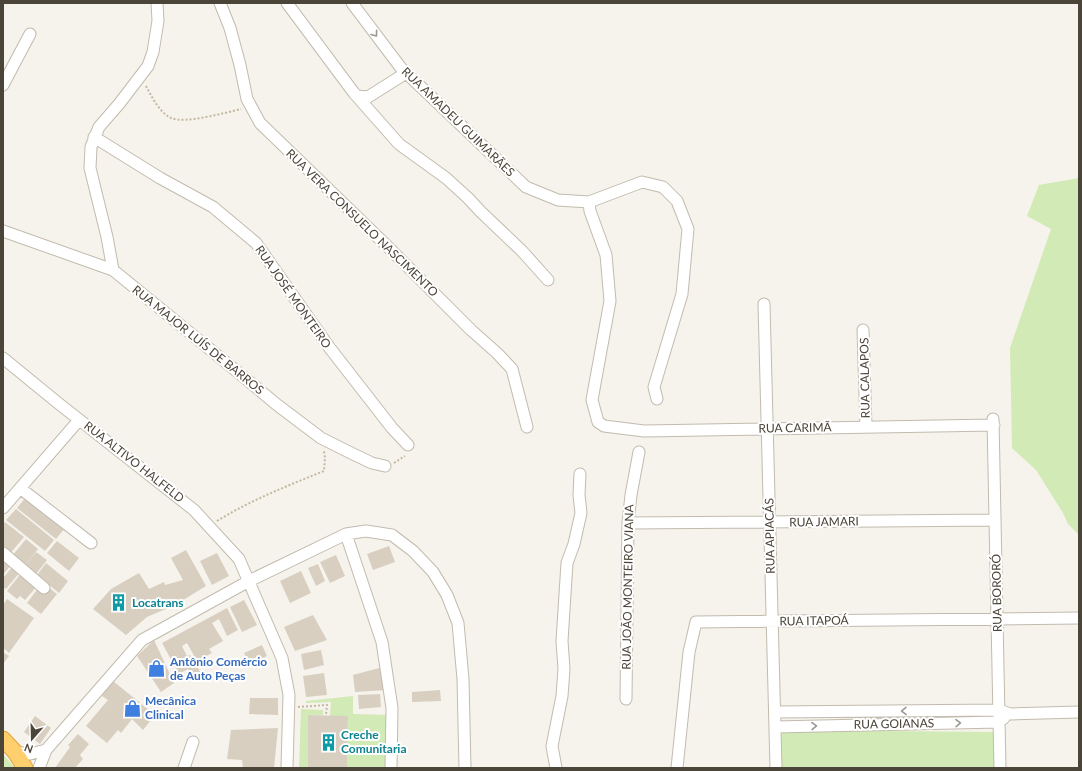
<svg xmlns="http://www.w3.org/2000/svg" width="1082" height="771" font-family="Lato,sans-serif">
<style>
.green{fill:#d2eab5}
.building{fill:#d8cfc1}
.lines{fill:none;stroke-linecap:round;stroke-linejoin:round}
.minor-casing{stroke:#c2bbae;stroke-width:13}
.highway-casing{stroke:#e0a43c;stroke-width:17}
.path{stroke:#c4b79f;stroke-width:2;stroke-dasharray:2 2;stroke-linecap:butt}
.minor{stroke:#fff;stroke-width:11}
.highway{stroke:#ffcf6e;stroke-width:15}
.oneway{stroke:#9c9892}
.labels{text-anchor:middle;stroke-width:4;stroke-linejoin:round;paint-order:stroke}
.street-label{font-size:12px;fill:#4b4439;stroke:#fff}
.culture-label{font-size:12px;font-weight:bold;fill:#0d838f;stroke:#fff;text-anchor:start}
.shop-label{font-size:12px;font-weight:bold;fill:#366cbe;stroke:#fff;text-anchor:start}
</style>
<rect width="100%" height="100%" fill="#f6f3ec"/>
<!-- green -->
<path class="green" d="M1079,178V535L1068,524L1063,513L1036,470L1012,448L1010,348L1051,229L1027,216L1039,185Z
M353,696V714L390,715L389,768H347L348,716H330L331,702L306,703V701Z
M301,709L323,710V715H308V768H299Z
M779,730L995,732L997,768H779Z
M3,754L15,768H3Z"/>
<!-- building -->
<path class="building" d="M26,497L65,528L56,539L17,508Z
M16,509L54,540L45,551L6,520Z
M5,522L24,537L9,555L3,549V525Z
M26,539L38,549L24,566L12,556Z
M57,541L79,558L69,571L47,553Z
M389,546L395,562L373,570L367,554Z
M186,550L206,586L175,605L147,617L126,635L93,609L111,589L139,573L149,589L164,582L165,585L183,580L171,558Z
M36,552L47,560L36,574L25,565Z
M217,553L229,576L212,585L200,561Z
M336,555L345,576L330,583L320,562Z
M4,559L11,565L3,575V561Z
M46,563L68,581L59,593L37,575Z
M318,564L325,581L316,586L308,568Z
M13,566L20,572L6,589L3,587V578Z
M301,571L311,593L290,603L280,581Z
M22,572L38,585L25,600L20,596L17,599L7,591Z
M39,587H48L57,594L41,614L27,603Z
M7,599L34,618L9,653L3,648V605Z
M244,600L257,625L242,632L230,607Z
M227,608L238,630L227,636L219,619L212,623L223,641L209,649L212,653L197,661L187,643L182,646L187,656L190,655L201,673L192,678L188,669L179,674L162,643Z
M313,615L327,640L295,651L284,627Z
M154,640L174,683L161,692L137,656Z
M262,645L267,656L249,664L244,653Z
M321,650L324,665L304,670L301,654Z
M3,652L9,656L3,664Z
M383,667L387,690L355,692L353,675Z
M324,673L327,695L306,697L303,676Z
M113,681L155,715L143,730L132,719L121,733L118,730L107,743L86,726L108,700L102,696Z
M440,690L441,701L412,702V692Z
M380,694L381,707L359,709L358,695Z
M250,698H278V715L249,714Z
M308,715L348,716L347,768H308Z
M35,716L51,728L40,744L24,732Z
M278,728L274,768H243L242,760L227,759L231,730Z
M78,734L89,744L80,755L83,759L75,768H55L70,747L68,745Z"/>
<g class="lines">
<defs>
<path id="minor" d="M220,3L230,28L240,65L247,99L260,123L387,246L471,330L497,353L512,369L527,427
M287,3L354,93L399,144L446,178L468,198L481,212L522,251L548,280
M352,3L401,68L526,187L558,200L589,202L642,182L663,187L677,201L688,229L682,294L654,387L657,399
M3,85L30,34
M357,96L368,97L406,73
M94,137L160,178L213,207L256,243L329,347L392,428L408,445
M589,202L590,211L606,255L610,301L592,400L598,422L604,426L644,431L994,425
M3,231L113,270L245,378L276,404L321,438L353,454L372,463L385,466
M113,270L107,237L90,168L91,147L99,127L119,104L148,66L153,52L158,21L157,3
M764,304L776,768
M863,330L866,427
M3,358L58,403L194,510L239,559L282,658L289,695L287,768
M993,419L1000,768
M20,488L91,543
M3,508L79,420
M628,523L995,520
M346,534L382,642L392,708L391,768
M3,553L44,588
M626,699L628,523L631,495L639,452
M775,712L999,710L1010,714L1079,712
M775,727L999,722L1004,718
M15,752L30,754L46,750
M39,768L46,750L142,640L249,581L346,534L366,531L392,535L413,551L433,572L447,595L458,623L463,679L465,768
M184,768L193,742
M556,768L552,746L562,696L564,669L562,641L567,563L574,544L581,513L579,495L580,474
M677,768L689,652L696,622L1079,618"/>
<path id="highway" d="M3,739L15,752L25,768"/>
</defs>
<!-- minor casing -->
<use href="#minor" class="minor-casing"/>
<!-- highway casing -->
<use href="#highway" class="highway-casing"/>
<!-- path -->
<path class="path" d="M146,86C152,97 159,112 171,118C185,124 224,113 241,109
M394,463L405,456
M217,521C251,500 287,486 324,471L325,458L324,451
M298,707L327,705L326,715"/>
<!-- minor -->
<use href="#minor" class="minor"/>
<!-- highway -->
<use href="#highway" class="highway"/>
</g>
<!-- one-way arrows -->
<defs><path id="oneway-chevron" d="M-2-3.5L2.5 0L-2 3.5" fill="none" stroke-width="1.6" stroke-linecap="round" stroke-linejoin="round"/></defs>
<g class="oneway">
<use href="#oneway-chevron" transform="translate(375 34) rotate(53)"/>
<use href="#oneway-chevron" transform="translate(904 711) rotate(179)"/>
<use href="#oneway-chevron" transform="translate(958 723) rotate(-1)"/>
<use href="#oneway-chevron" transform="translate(814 726) rotate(-1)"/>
</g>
<!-- icons -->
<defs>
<symbol id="building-bare" viewBox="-9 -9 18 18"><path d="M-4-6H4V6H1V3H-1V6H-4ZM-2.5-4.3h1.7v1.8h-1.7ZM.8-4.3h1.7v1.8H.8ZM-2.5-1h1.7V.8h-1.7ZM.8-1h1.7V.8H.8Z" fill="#0f9aa8" stroke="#fff" stroke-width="2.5" paint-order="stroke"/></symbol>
<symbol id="shop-bare" viewBox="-9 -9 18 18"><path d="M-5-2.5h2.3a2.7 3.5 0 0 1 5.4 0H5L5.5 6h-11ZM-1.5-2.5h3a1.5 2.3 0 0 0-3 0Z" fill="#3f7fe0" stroke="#fff" stroke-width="2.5" paint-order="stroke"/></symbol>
</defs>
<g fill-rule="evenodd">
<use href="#building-bare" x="106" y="590" width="25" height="25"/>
<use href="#shop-bare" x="144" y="656" width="25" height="25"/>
<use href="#shop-bare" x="120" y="696" width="25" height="25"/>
<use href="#building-bare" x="316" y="730" width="25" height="25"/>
</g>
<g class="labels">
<!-- street labels -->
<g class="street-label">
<text transform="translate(458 122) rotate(44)" y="4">RUA AMADEU GUIMARÃES</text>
<text transform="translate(362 223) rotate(44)" y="4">RUA VERA CONSUELO NASCIMENTO</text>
<text transform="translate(293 297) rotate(55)" y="4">RUA JOSÉ MONTEIRO</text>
<text transform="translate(198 340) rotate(39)" y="4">RUA MAJOR LUÍS DE BARROS</text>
<text transform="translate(865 378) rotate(-91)" y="4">RUA CALAPOS</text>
<text transform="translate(795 428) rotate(-1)" y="4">RUA CARIMÃ</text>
<text transform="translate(134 462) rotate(38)" y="4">RUA ALTIVO HALFELD</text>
<text transform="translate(824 522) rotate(-1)" y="4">RUA JAMARI</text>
<text transform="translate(770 536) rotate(-91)" y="4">RUA APIACÁS</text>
<text transform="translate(628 587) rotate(-89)" y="4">RUA JOÃO MONTEIRO VIANA</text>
<text transform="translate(997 593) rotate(-91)" y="4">RUA BORORÓ</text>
<text transform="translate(814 621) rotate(-1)" y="4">RUA ITAPOÁ</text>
<text transform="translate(894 724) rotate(-1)" y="4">RUA GOIANAS</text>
</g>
<!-- culture labels -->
<g class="culture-label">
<text x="132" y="607">Locatrans</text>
<text x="341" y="739">Creche<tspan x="341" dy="14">Comunitaria</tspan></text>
</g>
<!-- shop labels -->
<g class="shop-label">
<text x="170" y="666">Antônio Comércio<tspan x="170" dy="14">de Auto Peças</tspan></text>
<text x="145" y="705">Mecânica<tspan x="145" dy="14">Clinical</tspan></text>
</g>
</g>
<!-- border -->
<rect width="1082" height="771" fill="none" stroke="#4b4439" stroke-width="8"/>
<!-- north arrow -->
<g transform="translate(32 739) rotate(200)" stroke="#ffffff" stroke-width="3" paint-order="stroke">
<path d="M0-3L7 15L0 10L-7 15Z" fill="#4b4439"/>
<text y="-6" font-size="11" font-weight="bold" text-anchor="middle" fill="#4b4439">N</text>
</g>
</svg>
